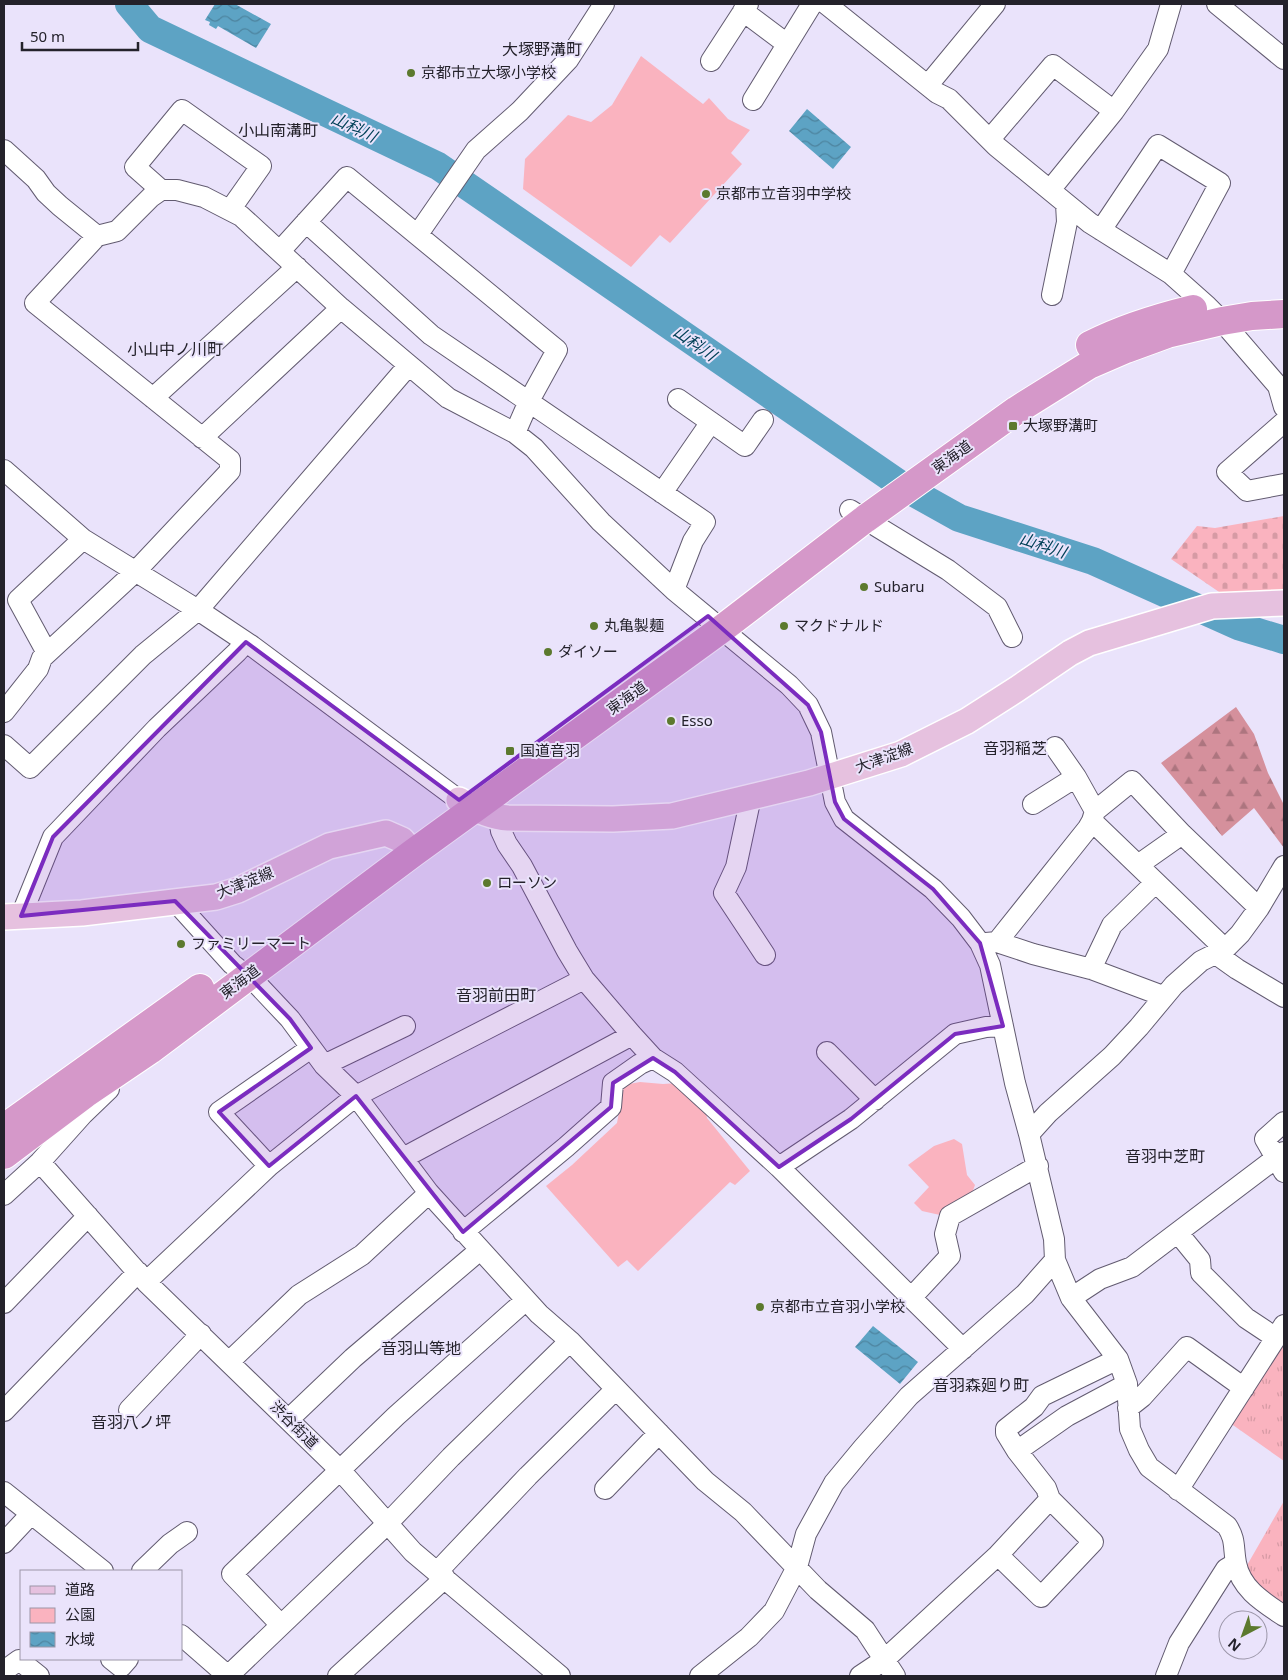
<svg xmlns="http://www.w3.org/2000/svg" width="1288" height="1680" font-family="'Noto Sans','Noto Sans JP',sans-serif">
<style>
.grass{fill:url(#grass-tufts)}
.forest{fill:url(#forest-firs)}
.cemetery{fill:url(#cemetery-stones)}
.green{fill:#fab3bf}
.water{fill:url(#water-waves)}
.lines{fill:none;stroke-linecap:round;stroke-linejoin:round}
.river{stroke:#5da3c4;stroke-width:28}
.minor-casing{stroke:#625b70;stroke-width:22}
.major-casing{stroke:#fff;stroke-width:28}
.highway-casing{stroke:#fff;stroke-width:30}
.minor{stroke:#fff;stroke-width:20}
.major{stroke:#e6c1df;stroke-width:25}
.highway{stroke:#d598c9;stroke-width:28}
.marked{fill:#7b2cbf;fill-opacity:0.2;stroke:#7b2cbf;stroke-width:4;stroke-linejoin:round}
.poi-dot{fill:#5c792e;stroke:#eae3fb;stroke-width:2}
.labels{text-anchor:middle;stroke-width:4;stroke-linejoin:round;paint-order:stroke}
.poi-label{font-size:15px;fill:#24222b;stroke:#eae3fb;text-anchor:start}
.street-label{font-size:15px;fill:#24222b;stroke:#eae3fb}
.neighbourhood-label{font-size:16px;fill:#24222b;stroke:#eae3fb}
.water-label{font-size:16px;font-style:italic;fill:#024158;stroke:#eae3fb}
</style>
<defs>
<pattern id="grass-tufts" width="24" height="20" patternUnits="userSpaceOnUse" patternTransform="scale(1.25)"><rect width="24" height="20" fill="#fab3bf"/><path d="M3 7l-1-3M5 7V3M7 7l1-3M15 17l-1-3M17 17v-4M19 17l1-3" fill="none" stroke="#d69aa4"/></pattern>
<pattern id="forest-firs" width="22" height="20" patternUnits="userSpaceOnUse" patternTransform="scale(1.25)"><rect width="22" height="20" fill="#d5909c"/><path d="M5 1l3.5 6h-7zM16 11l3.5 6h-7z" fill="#ad757f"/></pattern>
<pattern id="cemetery-stones" width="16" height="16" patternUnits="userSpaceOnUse" patternTransform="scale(1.25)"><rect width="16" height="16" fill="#fab3bf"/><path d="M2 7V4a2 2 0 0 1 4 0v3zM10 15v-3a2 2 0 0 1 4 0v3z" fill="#d69aa4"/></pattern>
<pattern id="water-waves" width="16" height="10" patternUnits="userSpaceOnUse" patternTransform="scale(1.25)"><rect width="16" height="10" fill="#5da3c4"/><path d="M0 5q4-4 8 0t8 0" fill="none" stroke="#4d849f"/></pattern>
</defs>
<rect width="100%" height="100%" fill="#eae3fb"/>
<!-- grass -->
<path class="grass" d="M1284,1329V1461L1230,1423Z
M1284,1501V1607L1260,1592L1246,1567Z"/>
<!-- forest -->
<path class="forest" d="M1236,707L1254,734L1268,773L1284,805V848L1254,808L1222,836L1161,763Z"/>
<!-- cemetery -->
<path class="cemetery" d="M1284,516V592L1222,594L1171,559L1197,526L1215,528Z"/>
<!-- green -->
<path class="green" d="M641,56L703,104L709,98L728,119L750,130L731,153L742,164L670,243L660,235L631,267L523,189L525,159L568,115L591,122L612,105Z
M640,1082L663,1084L678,1083L705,1106L707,1118L750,1171L735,1185L730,1182L638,1271L627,1260L618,1267L546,1186L572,1165L617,1123L624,1085Z
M954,1139L962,1144L967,1175L975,1185L971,1196L940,1215L922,1211L914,1203L929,1187L908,1165L934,1146Z"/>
<!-- water -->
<path class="water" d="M215,4H235L271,24L256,48L218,26L216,29L209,25L210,22L205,20Z
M807,109L851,147L833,169L789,131Z
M873,1326L918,1362L900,1384L855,1347Z"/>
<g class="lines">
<!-- river -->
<path class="river" d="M129,4L150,29L438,166L907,489L959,518L1093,561L1238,626L1284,640"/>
<defs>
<path id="minor" d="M826,4L937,93L949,99L996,146L1090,223L1171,274L1207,306L1222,321L1278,386L1284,407
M1217,4L1284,59
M743,11L787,44
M711,61L748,4
M928,85L995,4
M753,100L812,4
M990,139L1053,65L1114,111
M4,150L36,179L46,193L60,206L97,236L117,231L151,197L161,190H177L204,197L241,216L341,308L448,398L515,433L534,448L601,522L674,590L789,685L808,705L821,732L835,802L844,819L933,889L961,918L980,943L990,965L1015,1083L1029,1134
M161,190L135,167L182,110L261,166L230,210
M1050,190L1114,111L1158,49L1171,4
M306,222L431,335L705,522L693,541L674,590
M1101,230L1158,145L1220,183L1171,274
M418,234L476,150L520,111L568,60L604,4
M280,251L347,177L557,350L529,401L515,433
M1052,295L1067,222L1066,204
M153,398L297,267
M678,399L745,446L763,420
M1284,422L1227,472L1247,491L1284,484
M202,438L341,308
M4,470L83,539L198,610L252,646L459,800
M662,493L711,422
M850,510L948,570L997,607L1012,637
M47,653L18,600L83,539
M4,712L38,669L42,658L135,572L230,471V460L35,303L97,236
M4,745L30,768L143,655L198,610L408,366
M1055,747L1076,777L1095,811
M751,797L736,867L724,893L765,955
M1033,804L1076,777
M499,818L501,831L507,844L522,866L567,951L584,979L632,1035L653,1058L675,1072L779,1167L963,1349
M1092,821L1225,949
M1138,865L1182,834
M175,901L232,964L257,984L290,1019L324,1065L356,1096L429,1193L539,1314L570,1341L705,1481L743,1512L818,1590L865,1630L895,1676
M21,916L53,837L157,728L237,652L246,642
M997,942L1088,828L1092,821L1095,811L1132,781L1182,834L1259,908
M986,943L997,942L1033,954L1091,969L1163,996
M1216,954L1237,969L1284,997
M1091,969L1112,925L1155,883
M827,1052L875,1100
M324,1065L405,1026
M1284,1122L1265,1139L1284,1172
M403,1158L632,1035
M40,1162L146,1282L340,1470L413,1552L560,1676
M269,1166L219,1112L311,1048
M779,1167L851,1119L955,1034L986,1027L1003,1026
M4,1195L40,1162L83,1114L109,1089
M463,1232L566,1147L611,1107L613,1083L640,1064L653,1058
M1178,1233L1200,1260L1201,1273L1246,1318L1276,1338
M1055,1260L1071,1298L1118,1359L1127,1384L1130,1429L1139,1450L1149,1467L1227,1526C1236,1540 1233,1547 1236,1563C1241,1589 1263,1602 1284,1616
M146,1282L269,1166L356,1096L584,979
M911,1298L950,1256L945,1234L950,1216L1038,1166
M1071,1298L1100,1279L1132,1267L1284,1152
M4,1303L88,1216
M230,1361L299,1295L362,1255L429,1193
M1128,1408L1142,1397L1187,1347L1244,1388
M129,1410L201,1334
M4,1411L138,1272
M289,1419L353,1358L480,1250
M1017,1451L1067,1416L1127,1384
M605,1489L659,1433
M1178,1490L1284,1325
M4,1492L103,1571
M4,1543L31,1514
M998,1555L1041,1597L1093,1542L1050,1499L1046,1488L1017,1451L1006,1433V1429L1034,1407L1042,1396L1118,1359
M142,1571L170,1544L187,1532
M438,1571L528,1476L616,1389
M281,1625L232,1574L396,1416L526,1300
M181,1635L228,1676
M111,1659L121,1667L128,1659
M4,1671L19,1660L39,1676
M228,1676L387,1524L451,1457L570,1341
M338,1676L445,1578
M700,1676L749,1637L774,1611L797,1567L806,1534L834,1483L863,1448L909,1396L1025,1294L1055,1260L1054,1239L1029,1134L1048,1113L1112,1056L1139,1027L1174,985L1201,961L1225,949L1240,934L1259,908L1284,866
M860,1676L884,1660L998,1555L1050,1499
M1166,1676L1179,1643L1226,1569L1236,1563"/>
<path id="major" d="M459,800C474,809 490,817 508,818L613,819L672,816L809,783L901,754L967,721L1017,689L1070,653L1089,643L1212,606L1284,603
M4,917L82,913L216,897L238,890L329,846L386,833L402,840L413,853"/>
<path id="highway" d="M1090,345C1123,328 1156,318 1193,309
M4,1128L200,988
M4,1155L85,1094L150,1050L413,853L723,628L865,519L1017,410L1089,365L1126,349L1167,334L1222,321L1252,316L1284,314"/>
</defs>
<!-- minor casing -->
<use href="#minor" class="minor-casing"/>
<!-- major casing -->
<use href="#major" class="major-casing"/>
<!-- highway casing -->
<use href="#highway" class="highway-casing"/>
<!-- minor -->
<use href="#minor" class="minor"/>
<!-- major -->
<use href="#major" class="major"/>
<!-- highway -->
<use href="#highway" class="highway"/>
</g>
<!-- marked area -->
<path class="marked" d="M708,616L808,705L821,732L835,802L844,819L933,889L980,943L1003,1026L955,1034L851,1119L779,1167L675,1072L653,1058L613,1083L611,1107L463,1232L356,1096L269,1166L219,1112L311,1048L290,1019L175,901L21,916L53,837L246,642L459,800Z"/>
<!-- markers -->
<g class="poi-dot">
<circle cx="411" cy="73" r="5"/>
<circle cx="706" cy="194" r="5"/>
<rect x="1008" y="421" width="10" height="10" rx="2.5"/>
<circle cx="864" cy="587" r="5"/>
<circle cx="594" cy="626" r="5"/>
<circle cx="784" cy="626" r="5"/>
<circle cx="548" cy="652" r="5"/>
<circle cx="671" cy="721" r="5"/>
<rect x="505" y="746" width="10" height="10" rx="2.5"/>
<circle cx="487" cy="883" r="5"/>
<circle cx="181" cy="944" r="5"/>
<circle cx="760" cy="1307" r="5"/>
</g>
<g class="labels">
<!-- poi labels -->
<g class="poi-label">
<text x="421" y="78">京都市立大塚小学校</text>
<text x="716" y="199">京都市立音羽中学校</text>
<text x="1023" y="431">大塚野溝町</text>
<text x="874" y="592">Subaru</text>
<text x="604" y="631">丸亀製麺</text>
<text x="794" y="631">マクドナルド</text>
<text x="558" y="657">ダイソー</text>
<text x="681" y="726">Esso</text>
<text x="520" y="756">国道音羽</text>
<text x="497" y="888">ローソン</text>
<text x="191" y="949">ファミリーマート</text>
<text x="770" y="1312">京都市立音羽小学校</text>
</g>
<!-- street labels -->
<g class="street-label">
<text transform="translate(952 457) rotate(-36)" y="5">東海道</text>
<text transform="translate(627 698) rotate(-36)" y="5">東海道</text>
<text transform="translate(884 758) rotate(-20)" y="5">大津淀線</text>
<text transform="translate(245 883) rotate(-22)" y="5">大津淀線</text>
<text transform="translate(240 982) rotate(-37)" y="5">東海道</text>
<text transform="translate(294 1425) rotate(45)" y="5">渋谷街道</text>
</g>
<!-- neighbourhood labels -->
<g class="neighbourhood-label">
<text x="542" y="55">大塚野溝町</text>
<text x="278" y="136">小山南溝町</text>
<text x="175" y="355">小山中ノ川町</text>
<text x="1015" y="754">音羽稲芝</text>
<text x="496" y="1001">音羽前田町</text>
<text x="1165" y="1162">音羽中芝町</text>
<text x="421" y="1354">音羽山等地</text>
<text x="981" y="1391">音羽森廻り町</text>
<text x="131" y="1428">音羽八ノ坪</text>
</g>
<!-- water labels -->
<g class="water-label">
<text transform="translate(354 127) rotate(25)" y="6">山科川</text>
<text transform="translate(695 343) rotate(35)" y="6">山科川</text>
<text transform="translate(1043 545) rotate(18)" y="6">山科川</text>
</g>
</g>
<!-- border -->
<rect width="1288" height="1680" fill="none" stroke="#24222b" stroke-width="10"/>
<!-- legend -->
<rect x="20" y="1570" width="162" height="90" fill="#eae3fb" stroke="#9b96a8"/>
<rect x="30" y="1586" width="25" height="8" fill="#e6c1df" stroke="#9b96a8"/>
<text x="65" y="1595" font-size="15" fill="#24222b">道路</text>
<rect x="30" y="1608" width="25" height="15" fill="#fab3bf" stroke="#9b96a8"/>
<text x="65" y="1620" font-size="15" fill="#24222b">公園</text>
<rect x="30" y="1632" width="25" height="15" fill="url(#water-waves)" stroke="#9b96a8"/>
<text x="65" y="1645" font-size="15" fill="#24222b">水域</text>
<!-- north arrow -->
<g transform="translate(1243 1635) rotate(221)"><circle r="24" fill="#eae3fb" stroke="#9b96a8"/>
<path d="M0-4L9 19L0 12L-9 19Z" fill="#5c792e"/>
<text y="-8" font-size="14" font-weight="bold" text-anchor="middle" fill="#24222b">N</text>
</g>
<!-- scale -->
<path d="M22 42v8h116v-8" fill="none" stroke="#24222b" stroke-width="2.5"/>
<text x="30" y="42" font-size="15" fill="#24222b" stroke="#eae3fb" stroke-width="4" paint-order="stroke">50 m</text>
</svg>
